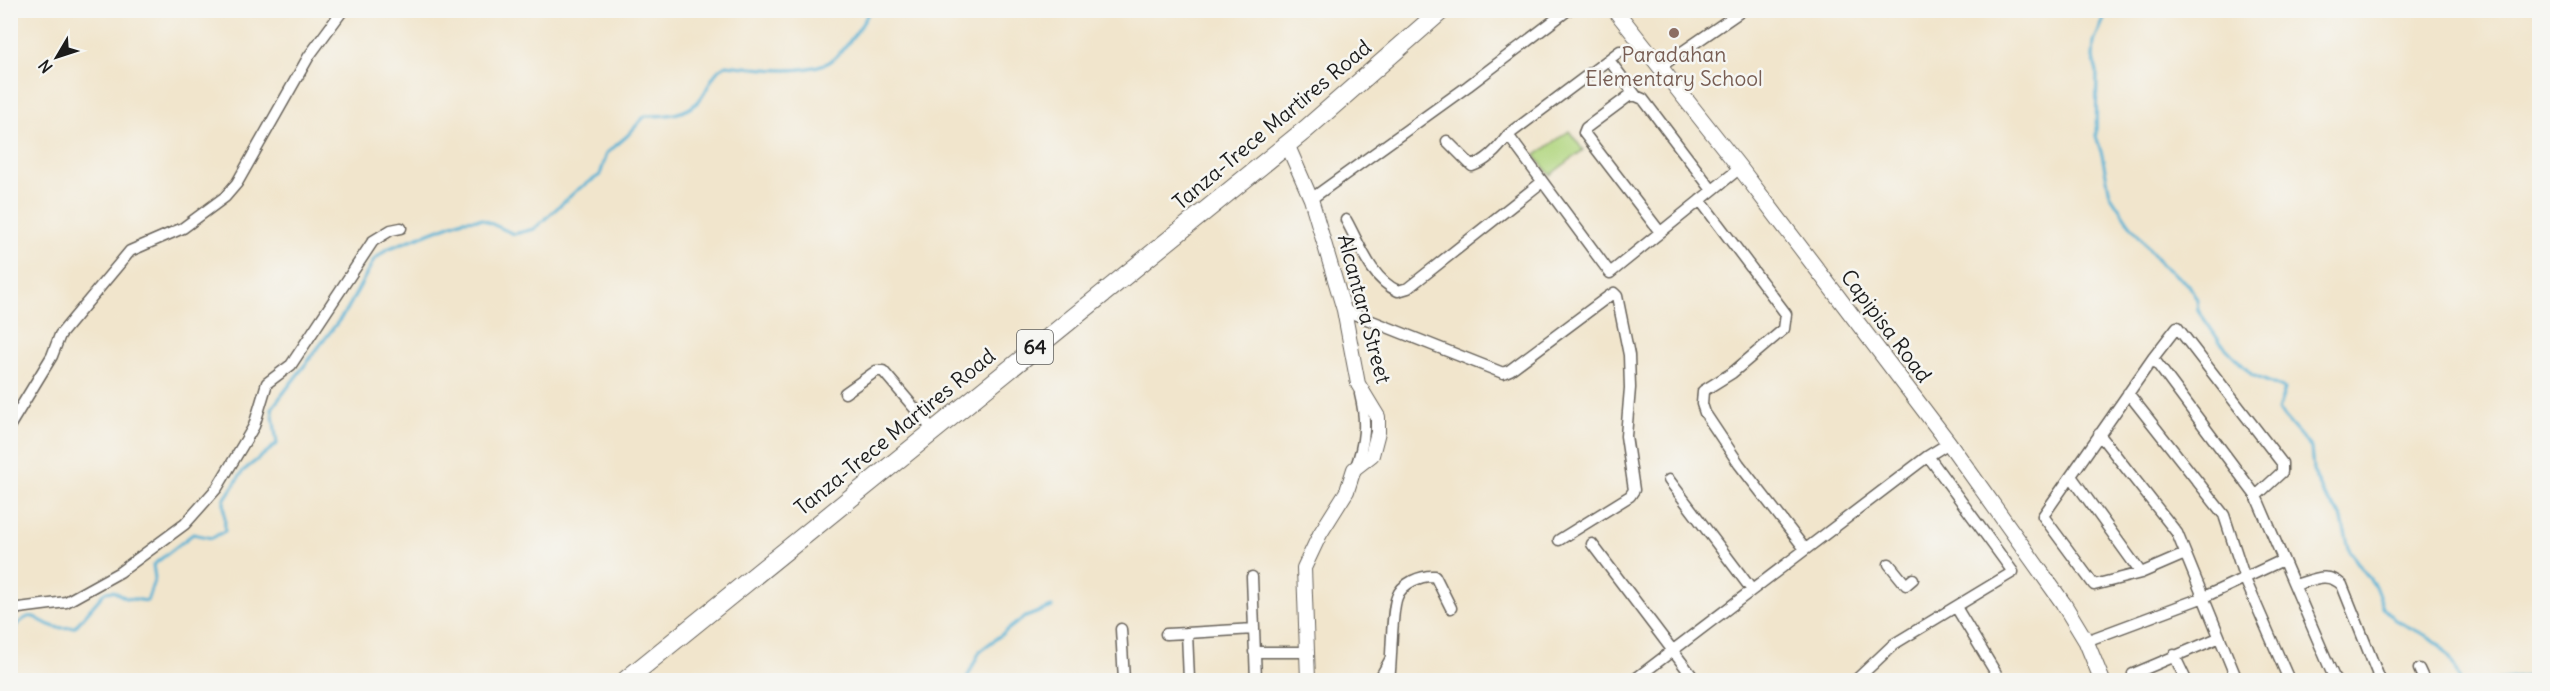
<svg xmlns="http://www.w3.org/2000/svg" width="2550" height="691" font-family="Delius,sans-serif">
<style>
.green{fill:#b1d67f;stroke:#66794e;stroke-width:1.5}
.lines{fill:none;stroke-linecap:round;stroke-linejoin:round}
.stream{stroke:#56b1d4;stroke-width:3}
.minor-casing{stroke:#67625a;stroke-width:13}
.tertiary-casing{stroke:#67625a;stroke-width:16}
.secondary-casing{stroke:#67625a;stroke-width:17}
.primary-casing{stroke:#67625a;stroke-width:20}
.minor{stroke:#fff;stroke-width:10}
.tertiary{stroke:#fff;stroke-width:14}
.secondary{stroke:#fff;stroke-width:15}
.primary{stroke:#fff;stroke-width:18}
.education-dot{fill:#8d6e63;stroke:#f6f6f2;stroke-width:2}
.labels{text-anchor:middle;stroke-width:5;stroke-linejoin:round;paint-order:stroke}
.shield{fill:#f6f6f2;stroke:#5d5d5c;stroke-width:1.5}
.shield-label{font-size:20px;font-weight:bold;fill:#1c1c1c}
.education-label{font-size:21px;fill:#785e54;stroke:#f6f6f2}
.street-label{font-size:21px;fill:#1c1c1c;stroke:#f6f6f2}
</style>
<rect width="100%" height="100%" fill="#f6f6f2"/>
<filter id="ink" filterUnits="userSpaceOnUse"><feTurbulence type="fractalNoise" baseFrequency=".0167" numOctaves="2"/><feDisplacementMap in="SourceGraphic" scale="12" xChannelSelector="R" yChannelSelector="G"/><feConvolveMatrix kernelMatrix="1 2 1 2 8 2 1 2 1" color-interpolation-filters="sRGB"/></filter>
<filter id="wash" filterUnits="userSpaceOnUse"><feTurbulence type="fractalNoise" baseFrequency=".008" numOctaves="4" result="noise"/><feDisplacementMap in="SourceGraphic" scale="24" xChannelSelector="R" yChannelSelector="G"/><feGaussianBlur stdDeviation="1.35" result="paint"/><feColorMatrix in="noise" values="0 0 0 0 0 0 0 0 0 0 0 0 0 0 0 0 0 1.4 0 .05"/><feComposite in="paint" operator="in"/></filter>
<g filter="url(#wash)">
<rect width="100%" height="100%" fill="#f1e5cc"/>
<!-- green -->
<path class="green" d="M1569,131L1583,150L1550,175L1535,156Z"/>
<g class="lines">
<!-- stream -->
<path class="stream" d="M2108,10L2094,42L2093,57L2097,72L2096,136L2102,155L2110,194L2129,223L2162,265L2189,285L2197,299L2198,310L2220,342L2252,375L2285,389L2278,410L2311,448L2313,470L2323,494L2341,516L2350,552L2375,586L2384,609L2395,620L2431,638L2439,644L2449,656L2460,680
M10,632C35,605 31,620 55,627C61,629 69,627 75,627L105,592L113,591L126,598L147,601L155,578L153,565L193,534L212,538L225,531L224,500L243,471L277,444L272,408L347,310L374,260L387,249L463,220L481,219L514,234L534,229L577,190L600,175L607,153L627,136L645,116C664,116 688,116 701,98C710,86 712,72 726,65C758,68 794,75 825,64C838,60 864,23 870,10
M966,680L980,651L1023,618L1052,607
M2498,680L2540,675"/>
</g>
</g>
<g filter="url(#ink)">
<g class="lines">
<defs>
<path id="minor" d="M1609,60L1636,96
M1660,67L1743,10
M1508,135L1610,273L1740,168
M1447,141L1472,166C1487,161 1499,148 1508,135L1620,51
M1311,199L1468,86L1568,10
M1700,200L1786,314L1784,329L1732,373L1703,391L1702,404L1705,413L1739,464L1805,549
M1346,220C1360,245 1371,279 1398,291L1408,288L1542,182
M1660,232L1584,133L1586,128L1629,96H1636L1643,99L1712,190
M1344,310L1503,373L1510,370L1609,296L1614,293L1617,296L1629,355L1630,388L1626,436L1634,490L1630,496L1559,540
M2153,358L2256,496L2335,680
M845,393L876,371H883L933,430
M2128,393L2224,515L2245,579L2289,680
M10,425L52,356L60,335L130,251L183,228L225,197L237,183L309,56L343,10
M2099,434L2177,533L2237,680
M1355,469C1365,443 1367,422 1360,394
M2071,476L2141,573
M1669,480L1752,590
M1592,544L1695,680
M2185,554L2141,573L2094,585L2043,516L2153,358L2177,327L2282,463V472L2256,496
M1889,564L1906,585L1913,579
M1252,577L1256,680
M2295,585C2313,580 2327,571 2342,585L2380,680
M1956,607L2000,680
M10,613L19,608L66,602L120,572L185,524L217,488L247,438L254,426L267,383L291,365L373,241L391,230L401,228
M1121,629L1124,680
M1187,633L1254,629
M1166,634L1187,633L1189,680
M2086,641L2204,597L2283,560
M1254,652H1307
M2174,655L2186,680
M2419,669L2424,680
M1379,680L1390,660
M1389,680C1392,661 1391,611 1397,597C1402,583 1421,575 1435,576L1451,608
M1634,680L1928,456L1949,443
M1856,680L1894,644L2013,572L1928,456
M2135,680L2133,674L2218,638"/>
<path id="tertiary" d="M1287,144L1311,199L1344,310L1358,384L1378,417V432L1372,455L1354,469L1347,491L1320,534L1304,568L1308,680"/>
<path id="secondary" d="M1615,10L1740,168L1949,443L2063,603L2086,641L2102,680"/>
<path id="primary" d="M626,680L1305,130L1442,10"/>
</defs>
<!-- minor casing -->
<use href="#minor" class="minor-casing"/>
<!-- tertiary casing -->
<use href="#tertiary" class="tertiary-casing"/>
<!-- secondary casing -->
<use href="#secondary" class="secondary-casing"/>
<!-- primary casing -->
<use href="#primary" class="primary-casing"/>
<!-- minor -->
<use href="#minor" class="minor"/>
<!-- tertiary -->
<use href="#tertiary" class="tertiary"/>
<!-- secondary -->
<use href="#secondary" class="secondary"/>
<!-- primary -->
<use href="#primary" class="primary"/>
</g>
</g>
<!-- markers -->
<circle class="education-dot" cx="1674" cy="33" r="6"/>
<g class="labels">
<!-- shield labels -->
<rect class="shield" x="1017" y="330" width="36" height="34" rx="4.5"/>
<g class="shield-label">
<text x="1035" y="354">64</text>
</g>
<!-- education labels -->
<g class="education-label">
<text x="1674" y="62">Paradahan<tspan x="1674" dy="24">Elementary School</tspan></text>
</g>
<!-- street labels -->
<g class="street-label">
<text transform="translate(1272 125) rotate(-40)" y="7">Tanza-Trece Martires Road</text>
<text transform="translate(1364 309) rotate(75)" y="7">Alcantara Street</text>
<text transform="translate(1886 326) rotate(53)" y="7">Capipisa Road</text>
<text transform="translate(895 432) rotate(-39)" y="7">Tanza-Trece Martires Road</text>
</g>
</g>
<!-- margin -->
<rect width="2550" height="691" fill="none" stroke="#f6f6f2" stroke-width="36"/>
<!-- north arrow -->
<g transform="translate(57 57) rotate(231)" stroke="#f6f6f2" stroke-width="4.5" paint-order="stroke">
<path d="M0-4.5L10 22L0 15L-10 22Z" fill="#1c1c1c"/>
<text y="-9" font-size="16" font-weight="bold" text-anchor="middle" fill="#1c1c1c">N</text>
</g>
</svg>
